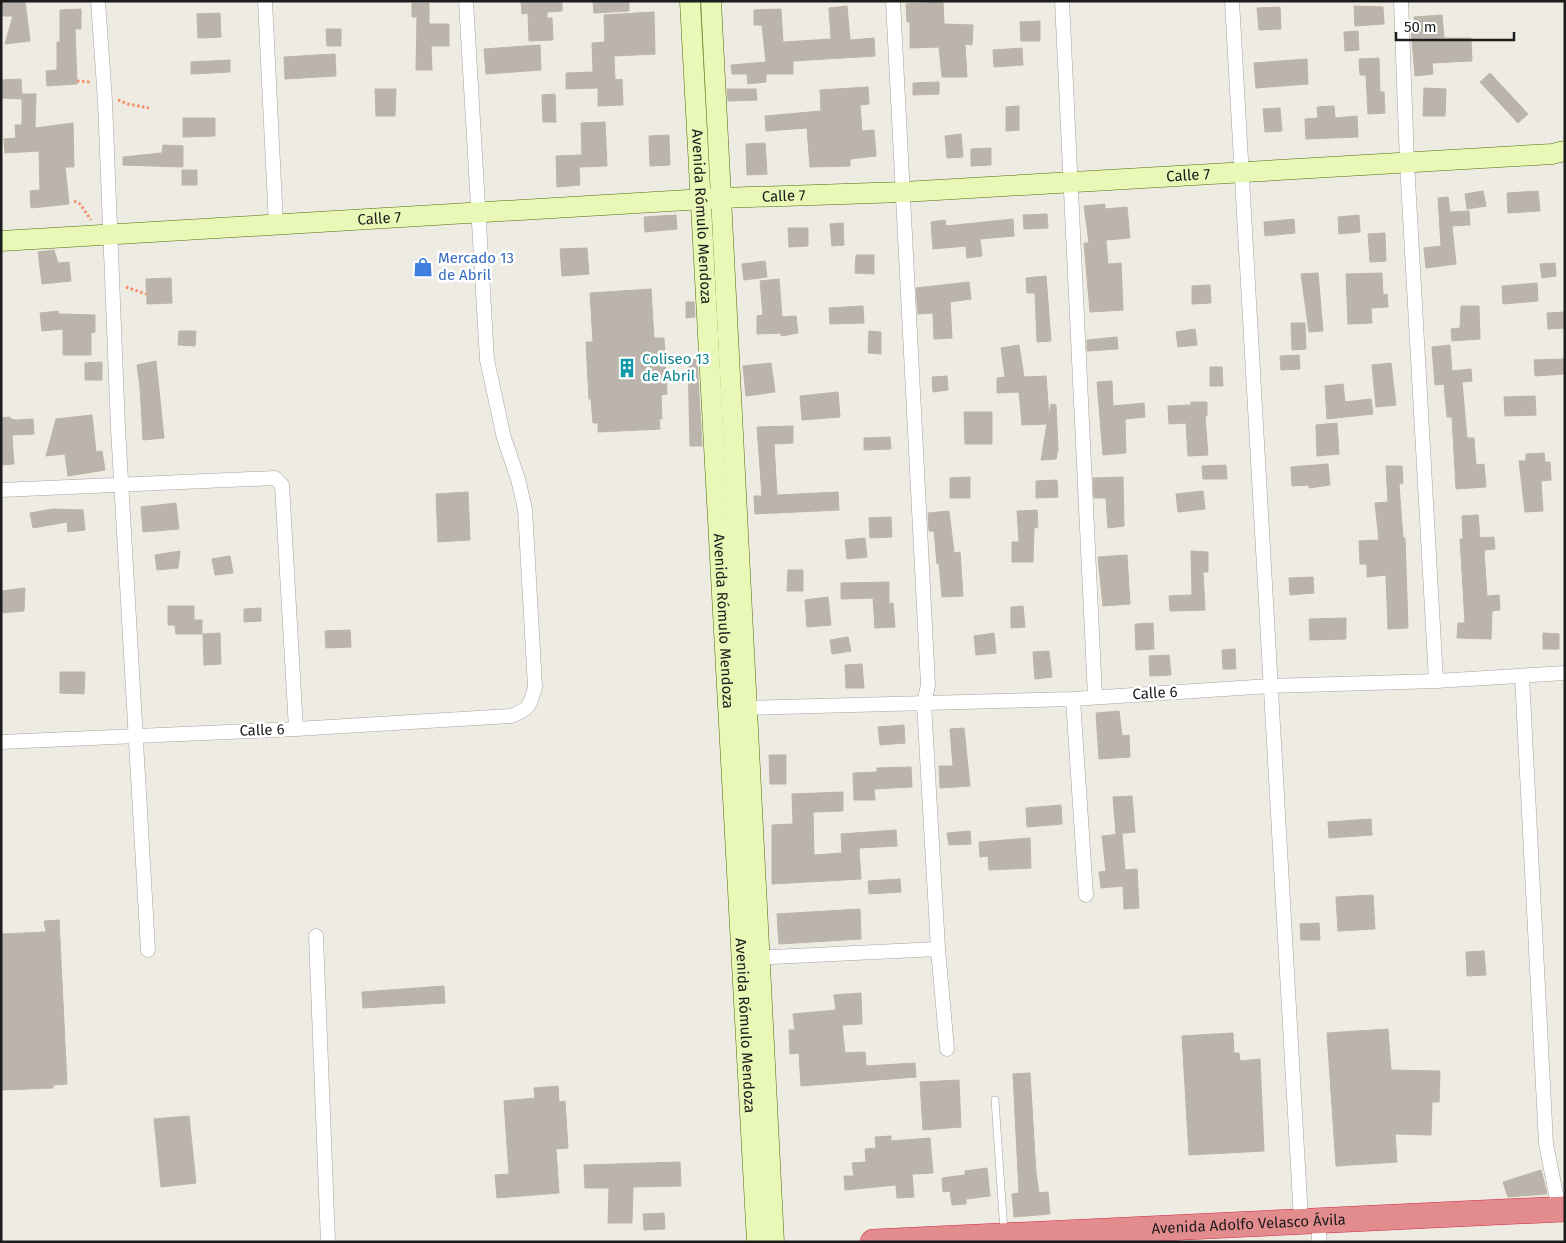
<svg xmlns="http://www.w3.org/2000/svg" width="1566" height="1243" font-family="'Fira Sans',sans-serif">
<style>
.building{fill:#bab4ac;stroke:#beb4a5}
.lines{fill:none;stroke-linecap:round;stroke-linejoin:round}
.lane-casing{stroke:#a3a3a3;stroke-width:8}
.street-casing{stroke:#a3a3a3;stroke-width:15}
.secondary-casing{stroke:#526e09;stroke-width:21}
.highway-casing{stroke:#d12a48;stroke-width:26}
.path{stroke:#f4916c;stroke-width:3;stroke-dasharray:2.5 2.5;stroke-linecap:butt}
.lane{stroke:#fff;stroke-width:7}
.street{stroke:#fff;stroke-width:14}
.secondary{stroke:#e9f7b7;stroke-width:20}
.highway{stroke:#e38c8e;stroke-width:25}
.labels{text-anchor:middle;stroke-width:5;stroke-linejoin:round;paint-order:stroke}
.street-label{font-size:15px;fill:#1c1c1c;stroke:#fff}
.shop-label{font-size:15px;fill:#366cbe;stroke:#fff;text-anchor:start}
.culture-label{font-size:15px;fill:#0d838f;stroke:#fff;text-anchor:start}
</style>
<rect width="100%" height="100%" fill="#edebe2"/>
<!-- building -->
<path class="building" d="M1,1H25L30,41L5,44L13,16H1Z
M521,1H562V11L547,12V18H552L553,40L529,41L528,13L522,14Z
M593,1H629V11L594,13Z
M943,2L944,24L973,25L972,45L965,44L967,77H942L939,47L910,48V22H907L906,4Z
M412,3H429V24H449V46H431L432,70H416L417,17H412Z
M847,6L850,40L874,38L875,56L793,61V74H766V82L748,84L747,74H732L731,65L766,62L762,25H754V10L781,9L783,42L831,39L829,8Z
M1354,6L1383,7L1384,24L1355,26Z
M1280,7L1281,29L1259,30L1257,8Z
M81,9V29H75L77,84L47,86L46,71L57,70V42H60V10Z
M654,12L655,54L614,56L615,80L622,79L623,105L598,106V88L566,89V73L593,72L592,43L605,42L604,15Z
M220,13L221,37L198,38L197,14Z
M1442,15L1444,38H1471L1472,61L1432,63L1433,74L1415,76L1411,29H1415L1414,17Z
M1040,21V41H1021L1020,22Z
M326,29H341V46H327Z
M1358,31L1359,50L1345,51L1344,32Z
M540,45L541,70L486,74L484,49Z
M1022,48L1023,65L994,67L993,50Z
M335,54L336,76L285,79L284,57Z
M1379,58L1380,92H1384L1385,113L1368,114L1366,75H1360L1359,59Z
M1307,59L1308,84L1256,88L1254,63Z
M230,60V72L191,74V62Z
M1490,73L1528,114L1518,123L1480,82Z
M21,79L22,97V94H36L35,128L73,123L74,167H65L69,204L31,208L30,191L40,190L39,151L5,153L4,139L16,138L15,125H22V99L1,98V80Z
M939,82V94L913,95V83Z
M868,87L869,104L860,105L862,131L874,130L876,156L850,159V166L810,167L807,128L766,131L765,116L821,111L820,90Z
M1424,88L1446,89L1445,116H1423Z
M375,89H396L395,116H376Z
M727,89H756L757,100L728,101Z
M555,94L556,122H543L542,95Z
M1019,106V130L1006,131V107Z
M1334,106L1335,118L1357,116L1358,137L1306,139L1305,119L1318,118L1317,107Z
M1280,108L1282,131L1265,132L1263,109Z
M183,118H215V136L183,137Z
M605,122L607,166L579,167L580,185L557,187L556,156L582,155L581,123Z
M961,134L963,157L947,158L945,136Z
M669,135L670,165L650,166L649,136Z
M765,143L767,174L747,175L746,144Z
M163,145L183,146V167L123,165V157L162,153Z
M991,148V165L971,166V149Z
M182,170H197V185H182Z
M1483,191L1486,206L1467,209L1465,194Z
M1538,191L1540,211L1508,213L1507,193Z
M1448,197L1450,212L1469,211L1470,225L1452,226L1456,264L1426,268L1424,248L1441,246L1438,198Z
M1105,204V209L1127,207L1130,238L1106,240L1108,264L1121,263L1123,310L1090,312L1084,243H1089L1084,206Z
M1047,214L1048,228L1024,229L1023,215Z
M676,215L677,229L645,232L644,217Z
M1359,215L1360,232L1339,234L1338,217Z
M1013,219L1014,236L980,239L982,256L967,258L966,246L933,249L931,222L945,220L946,226Z
M1294,219L1295,233L1265,236L1264,222Z
M843,223L844,245L832,246L830,224Z
M788,228H808V246L789,247Z
M1385,233L1386,261L1370,262L1368,234Z
M587,248L589,274L562,276L560,249Z
M54,250L58,263L69,262L71,281L42,284L38,252Z
M856,255H874V274L855,273Z
M765,261L767,277L744,280L742,264Z
M1555,263L1556,276L1542,278L1540,264Z
M1318,273L1323,331L1309,332L1301,274Z
M1382,273L1383,295L1387,294L1388,307L1371,308L1372,323L1348,324L1346,274Z
M1046,276L1051,341L1037,342L1035,293H1027L1026,278Z
M171,278L172,303L147,304L146,279Z
M779,279L782,317L796,316L798,333L781,336V333L757,334V316L763,315L760,281Z
M969,282L971,299L950,302L952,338L934,339L933,313L918,314L916,288Z
M1537,283L1538,301L1503,304L1502,286Z
M1210,285L1211,303L1192,304V286Z
M651,289L654,338H664L667,394L661,395L662,419H659L660,429L598,432V423H593L591,399H589L586,342H593L590,293Z
M686,302H694L695,317L686,318Z
M863,306L864,323L830,324L829,308Z
M1461,306H1479L1480,339L1452,341L1451,329L1460,328Z
M58,311L59,314L95,315V332L91,333V355H63V329L42,331L40,313Z
M1565,312V328L1548,329L1547,313Z
M1291,323H1305L1306,349L1292,350Z
M1195,329L1197,345L1178,347L1176,332Z
M179,331H196L195,346L178,345Z
M869,331L881,332V354L868,353Z
M1117,337L1118,349L1087,351V340Z
M1019,345L1024,377L1046,376L1049,417L1051,404L1056,405L1058,449L1056,459L1041,460L1047,424L1022,425L1019,392L997,393V378L1005,377L1001,348Z
M1450,345L1452,371L1471,369L1472,381L1462,382L1467,438H1474L1476,465L1484,464L1486,487L1456,489L1452,417H1447L1444,384L1435,385L1432,347Z
M1299,355L1300,369L1281,370L1280,356Z
M697,359L702,446H690L688,360Z
M1565,359V374L1535,376L1534,360Z
M156,361L164,438L143,440L140,387L137,365Z
M102,362V380H85V363Z
M771,363L775,392L746,396L743,366Z
M1391,363L1396,405L1376,407L1372,365Z
M1210,367H1222L1223,386H1210Z
M947,376L948,390L933,392L932,377Z
M1112,381L1113,406L1144,403L1145,417L1125,419L1126,453L1103,455L1097,382Z
M1343,384L1345,402L1371,399L1373,414L1327,419L1325,386Z
M838,392L840,417L802,420L800,396Z
M1535,396L1536,415L1505,416L1504,397Z
M1191,402H1207V416H1205L1208,455L1188,456L1186,423L1169,424L1168,406L1191,405Z
M964,412H992V444H965Z
M92,415L96,452L102,451L105,470L68,476L65,454L46,456L56,419Z
M10,417L11,419L16,420L33,419L34,434L12,435L14,464L1,465V418Z
M1337,423L1339,454L1317,456L1316,425Z
M793,426V443L774,444L777,495L838,492L839,510L755,514L754,496H762L757,427Z
M890,437L891,449L864,450V438Z
M1544,453L1545,462H1550L1551,480L1541,481L1543,511L1525,512L1519,461H1526V454Z
M1328,464L1330,485L1309,488V485L1292,486L1291,467Z
M1226,465L1227,479H1203L1202,466Z
M1386,466H1402L1403,483L1399,484L1403,538H1405L1408,628L1388,629L1386,575L1367,577V564H1360L1359,541L1379,540L1375,503L1388,502Z
M970,477V498H950V478Z
M1123,477L1124,526L1108,528L1106,498H1094L1093,478Z
M1057,480L1058,497L1036,498V481Z
M1203,491L1205,509L1178,512L1176,494Z
M468,492L470,540L438,542L436,494Z
M176,503L179,529L143,532L141,507Z
M53,509L83,510L85,530L68,532L67,522L33,528L30,513Z
M1037,510L1038,527L1034,528L1033,562H1012V542H1019L1017,511Z
M949,511L954,553L960,552L963,596L942,597L939,563L937,564L934,531H929L928,513Z
M1478,515L1480,538L1494,537L1495,549L1484,550L1487,596L1499,595L1500,610L1492,611L1491,639L1457,638L1458,623H1465L1460,539H1463L1462,516Z
M891,517L892,537L870,538L869,518Z
M865,538L867,557L847,559L845,540Z
M180,551L178,568L157,570L155,555Z
M1191,551L1208,552V572H1203L1205,610L1170,611L1169,596L1192,595Z
M1127,555L1130,604L1103,606L1098,557Z
M230,556L233,573L215,575L212,559Z
M788,570H803V591H787Z
M1313,577L1314,593L1290,595L1289,578Z
M889,582V604L893,603L895,627L875,628L873,598L841,599V583Z
M25,588L24,611L1,613V591Z
M828,597L831,625L807,627L805,600Z
M168,606H194V620H202V634H176L175,625H168Z
M1023,606L1025,627L1011,628V607Z
M261,608V621L244,622V609Z
M1346,618V639L1310,640L1309,619Z
M1153,623L1154,649L1136,650L1135,624Z
M350,630L351,647L326,648L325,631Z
M220,633L221,664L204,665L203,634Z
M994,633L996,653L976,655L974,636Z
M1543,633L1559,634V649H1543Z
M848,637L851,651L832,654L830,640Z
M1235,649L1236,669H1223L1222,650Z
M1049,651L1052,677L1035,679L1033,652Z
M1169,655L1171,675L1150,676L1149,656Z
M862,664L864,688H846L845,665Z
M60,672H85L84,694L60,693Z
M1119,711L1122,736L1129,735L1130,757L1099,759L1096,713Z
M904,725L905,743L880,745L878,727Z
M964,728L970,786L940,788L939,766H953L950,729Z
M769,755H786V784H770Z
M911,767L912,787L874,789L875,800H854L853,773L877,772V768Z
M843,792V811L813,812L814,855L842,853L841,834L896,830L897,846L859,848L861,879L772,884V825L793,824L792,794Z
M1132,796L1135,832L1116,834L1113,797Z
M1061,805L1062,824L1027,827L1026,808Z
M1371,819L1372,835L1329,838L1328,822Z
M970,831L971,844L949,845L947,833Z
M1122,834L1125,870L1137,869L1139,908L1124,909L1123,886L1101,888L1099,872L1106,871L1102,836Z
M1030,838L1031,868L989,870L988,856L980,857L979,842Z
M900,879L901,892L869,894L868,881Z
M1373,895L1375,929L1338,931L1336,897Z
M860,909L861,939L779,944L777,914Z
M59,920L67,1084L53,1085V1088L1,1090V934L46,932L44,921Z
M1319,923L1320,940H1301L1300,924Z
M1484,951L1486,975L1467,976L1466,952Z
M444,986L445,1003L363,1008L362,992Z
M861,993L862,1024L842,1025L845,1053L865,1052L866,1066L915,1063L916,1077L801,1086L799,1053L790,1054L789,1030H795L793,1014L836,1010L834,995Z
M1388,1029L1391,1070L1440,1071L1439,1102H1432L1431,1135L1395,1134L1397,1162L1336,1166L1327,1033Z
M1233,1033L1234,1053H1239L1240,1061L1260,1059L1264,1151L1189,1155L1182,1036Z
M1030,1073L1036,1173L1039,1193L1048,1192L1050,1214L1014,1217L1012,1194L1019,1193L1013,1074Z
M959,1080L961,1127L923,1130L920,1082Z
M558,1086L559,1102L565,1101L568,1148L556,1149L559,1193L497,1198L495,1175L509,1174L504,1101L535,1098L534,1088Z
M189,1116L196,1183L161,1187L154,1119Z
M891,1136V1141L930,1138L933,1173L912,1174L914,1197L897,1198L896,1185L845,1190L844,1176H854L852,1163L866,1162L865,1149L876,1148L875,1137Z
M680,1162L681,1186L633,1187L632,1223H608L609,1188H585L584,1165Z
M987,1168L990,1196L966,1199V1204L952,1205L950,1191L943,1192L942,1178L965,1175V1171Z
M1541,1170L1547,1194L1508,1197L1503,1182Z
M664,1213L665,1229L644,1230L643,1214Z"/>
<g class="lines">
<defs>
<path id="lane" d="M995,1100L1004,1232"/>
<path id="street" d="M98,1L105,101L118,428L148,950
M265,1L276,225
M893,1L928,685L924,703L938,949L947,1049
M1062,1L1095,696
M1232,1L1301,1220
M1401,1L1407,162L1436,681
M1,490L275,478L282,485L296,729
M1522,676L1546,1144L1559,1209
M1073,699L1086,895
M746,708L1073,699L1270,686L1436,681L1565,673
M1,742L296,729L511,716C530,709 530,705 535,687L525,509L518,479L504,438L487,360L466,1
M316,936L328,1242
M752,958L938,949
M1319,1219V1242"/>
<g id="secondary">
<path id="s1" d="M690,1L757,1242"/>
<path d="M711,1L774,1242"/>
<path id="s2" d="M1,241L721,198L903,192L1552,154L1565,151"/>
</g>
<g id="highway">
<path id="s3" d="M873,1242L1565,1209"/>
</g>
</defs>
<!-- lane casing -->
<use href="#lane" class="lane-casing"/>
<!-- street casing -->
<use href="#street" class="street-casing"/>
<!-- secondary casing -->
<use href="#secondary" class="secondary-casing"/>
<!-- highway casing -->
<use href="#highway" class="highway-casing"/>
<!-- path -->
<path class="path" d="M77,81L91,82
M118,100L128,104L149,108
M74,201L80,204L91,220
M126,287L146,294"/>
<!-- lane -->
<use href="#lane" class="lane"/>
<!-- street -->
<use href="#street" class="street"/>
<!-- secondary -->
<use href="#secondary" class="secondary"/>
<!-- highway -->
<use href="#highway" class="highway"/>
</g>
<!-- icons -->
<defs>
<symbol id="shop-bare" viewBox="-9 -9 18 18"><path d="M-5-2.5h2.3a2.7 3.5 0 0 1 5.4 0H5L5.5 6h-11ZM-1.5-2.5h3a1.5 2.3 0 0 0-3 0Z" fill="#3f7fe0" stroke="#fff" stroke-width="2.5" paint-order="stroke"/></symbol>
<symbol id="building-bare" viewBox="-9 -9 18 18"><path d="M-4-6H4V6H1V3H-1V6H-4ZM-2.5-4.3h1.7v1.8h-1.7ZM.8-4.3h1.7v1.8H.8ZM-2.5-1h1.7V.8h-1.7ZM.8-1h1.7V.8H.8Z" fill="#0f9aa8" stroke="#fff" stroke-width="2.5" paint-order="stroke"/></symbol>
</defs>
<g fill-rule="evenodd">
<use href="#shop-bare" x="409" y="253" width="28" height="28"/>
<use href="#building-bare" x="613" y="354" width="28" height="28"/>
</g>
<g class="labels">
<!-- street labels -->
<g class="street-label">
<text dy="5" stroke="none"><textPath href="#s2" startOffset="1189">Calle 7</textPath></text>
<text dy="5" stroke="none"><textPath href="#s2" startOffset="784">Calle 7</textPath></text>
<text dy="5" stroke="none"><textPath href="#s1" startOffset="216">Avenida Rómulo Mendoza</textPath></text>
<text dy="5" stroke="none"><textPath href="#s2" startOffset="379">Calle 7</textPath></text>
<text dy="5" stroke="none"><textPath href="#s1" startOffset="621">Avenida Rómulo Mendoza</textPath></text>
<text transform="translate(1155 693) rotate(-3)" y="5">Calle 6</text>
<text transform="translate(262 730) rotate(-2)" y="5">Calle 6</text>
<text dy="5" stroke="none"><textPath href="#s1" startOffset="1026">Avenida Rómulo Mendoza</textPath></text>
<text dy="5" stroke="none"><textPath href="#s3" startOffset="376">Avenida Adolfo Velasco Ávila</textPath></text>
</g>
<!-- shop labels -->
<g class="shop-label">
<text x="438" y="263">Mercado 13<tspan x="438" dy="17">de Abril</tspan></text>
</g>
<!-- culture labels -->
<g class="culture-label">
<text x="642" y="364">Coliseo 13<tspan x="642" dy="17">de Abril</tspan></text>
</g>
</g>
<!-- border -->
<rect width="1566" height="1243" fill="none" stroke="#1c1c1c" stroke-width="5"/>
<!-- scale -->
<path d="M1396 32v8h118v-8" fill="none" stroke="#1c1c1c" stroke-width="2.5"/>
<text x="1404" y="32" font-size="15" fill="#1c1c1c" stroke="#ffffff" stroke-width="4" paint-order="stroke">50 m</text>
</svg>
